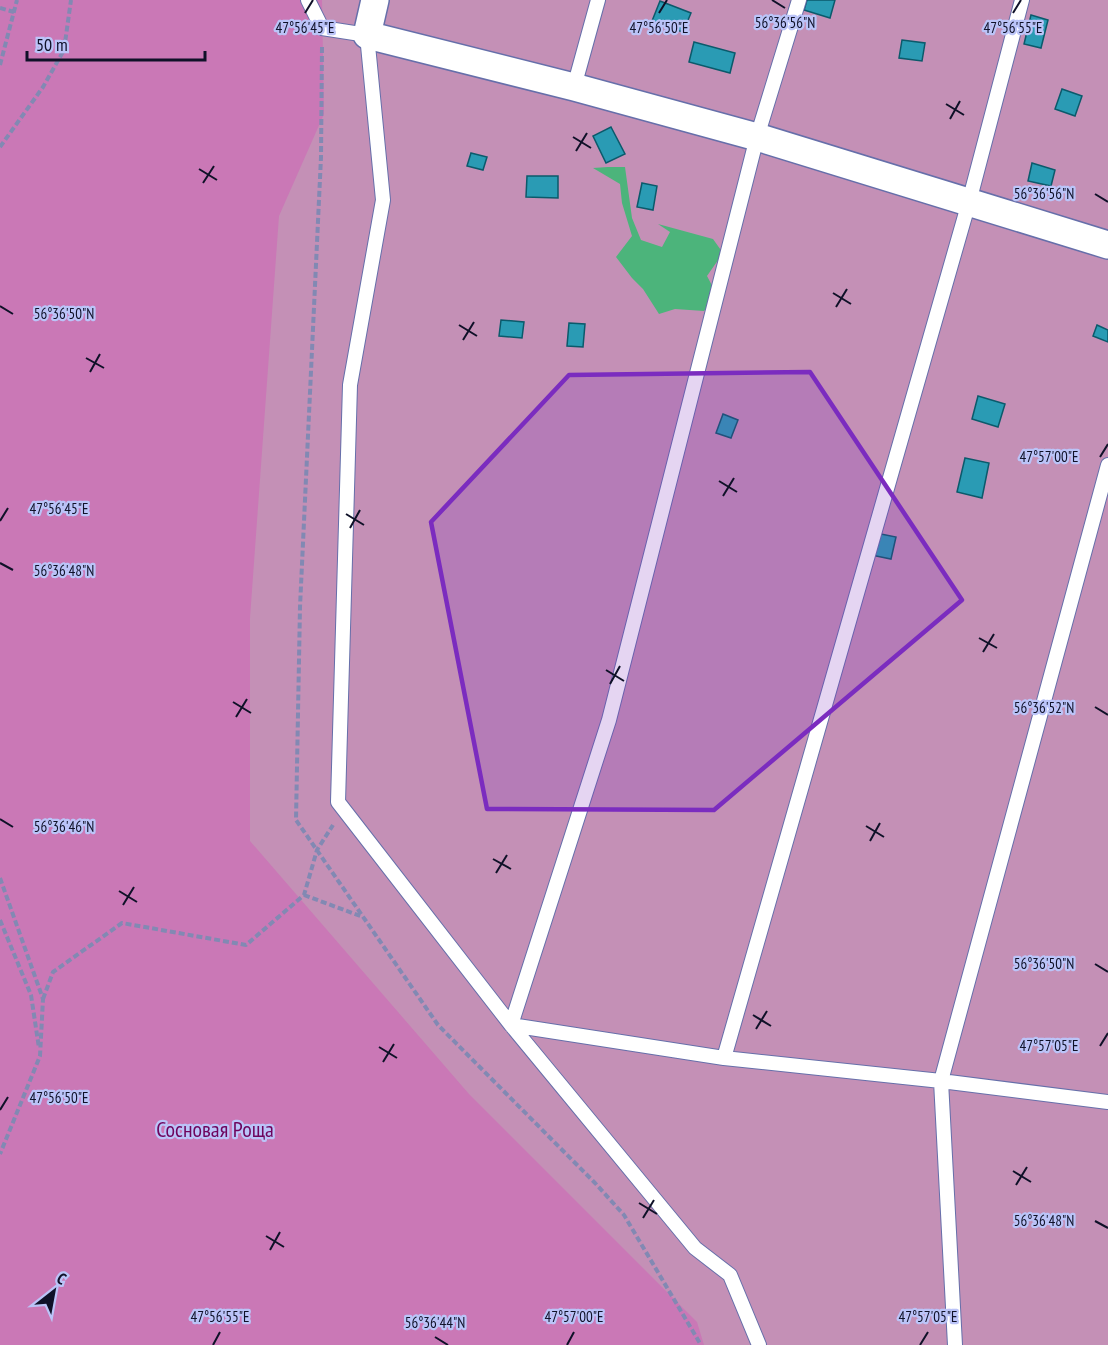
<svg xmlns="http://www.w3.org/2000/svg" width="1108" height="1345" font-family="'PT Sans Narrow',sans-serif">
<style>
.green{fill:#c490b6}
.forest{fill:#ca78b6}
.water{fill:#4cb47b}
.building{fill:#2a9bb4;stroke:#0b5a6b;stroke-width:1.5}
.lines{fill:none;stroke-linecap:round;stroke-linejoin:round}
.service-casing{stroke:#666faa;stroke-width:16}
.minor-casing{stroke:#666faa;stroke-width:30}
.path{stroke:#8289b3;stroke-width:4;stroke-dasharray:6 3;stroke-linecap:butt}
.service{stroke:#fff;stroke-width:14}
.minor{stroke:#fff;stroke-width:27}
.marked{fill:#7b2cbf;fill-opacity:0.2;stroke:#7b2cbf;stroke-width:4.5;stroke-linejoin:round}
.ticks{fill:none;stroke:#0f1128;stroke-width:2}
.labels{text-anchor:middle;stroke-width:4.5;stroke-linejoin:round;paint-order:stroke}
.park-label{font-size:22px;fill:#6e045d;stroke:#bbc4f8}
.ticks-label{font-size:15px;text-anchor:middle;fill:#0f1128;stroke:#bbc4f8;stroke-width:4.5;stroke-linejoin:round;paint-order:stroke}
</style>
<rect width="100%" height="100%" fill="#bbc4f8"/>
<!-- green -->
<path class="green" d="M0,0H1108V1345H0Z"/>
<!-- forest -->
<path class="forest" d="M0,0H322L324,114L279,216L250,618V841L469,1094L697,1322L704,1345H0Z"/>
<!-- water -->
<path class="water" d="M608,167H625L632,218L641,240L662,247L670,232L658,224L713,239L723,253L707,276L717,295L704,311L675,309L659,314L643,289L632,278L616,257L632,236L622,203L620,184L593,168Z"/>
<!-- building -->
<path class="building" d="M807,0H835L830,18L804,10Z
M660,1L691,13L683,32L652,21Z
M1031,15L1048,20L1041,48L1024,44Z
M902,40L925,43L922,61L899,58Z
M694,42L735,53L730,73L689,62Z
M1062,89L1082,96L1075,116L1055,109Z
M611,127L625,154L606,163L593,136Z
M471,153L487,157L483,170L467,166Z
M1032,163L1055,170L1051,186L1028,181Z
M527,176H558V198L526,197Z
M642,183L657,186L653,210L637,207Z
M501,320L524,322L522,338L499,336Z
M569,323L585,324L583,347L567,346Z
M1097,325L1108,330V342L1093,336Z
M978,396L1005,404L998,427L972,419Z
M723,414L738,420L731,438L716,433Z
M965,458L989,463L982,498L957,492Z
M876,533L896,537L891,559L871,555Z"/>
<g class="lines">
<defs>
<path id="service" d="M308,0L322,28L367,35L383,200L350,385L338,802L511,1025L695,1248L730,1275L759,1345
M574,87L598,0
M511,1025L609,720L757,137L799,0
M511,1025L724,1058L941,1081L1108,1102
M724,1058L969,202L1022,0
M955,1345L941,1081L1108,465"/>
<path id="minor" d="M375,0L367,35L574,87L757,137L1108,245"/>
</defs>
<!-- service casing -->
<use href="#service" class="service-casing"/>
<!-- minor casing -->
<use href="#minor" class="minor-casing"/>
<!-- path -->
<path class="path" d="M0,8L14,12
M322,47L321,157L300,607L296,820L438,1025L595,1183L624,1215L701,1345
M0,65L17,0
M0,147L43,87L64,50L71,0
M0,878L43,999L40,1056L0,1154
M304,895L363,917
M0,920L31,995L39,1048
M43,999L53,972L122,923L246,945L304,895L317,850L333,825"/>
<!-- service -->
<use href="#service" class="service"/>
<!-- minor -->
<use href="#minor" class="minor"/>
</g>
<!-- marked area -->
<path class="marked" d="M810,372L962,600L714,810L487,809L431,522L569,375Z"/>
<!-- ticks -->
<path class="ticks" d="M772,0L785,8M305,13L313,0M659,13L667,0M1013,13L1021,0M946,104L964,115M950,119L960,101M573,137L591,148M576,151L587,133M199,169L217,180M203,183L214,166M1095,194L1108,202M833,293L851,304M0,306L13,314M836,307L847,289M459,325L477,336M463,340L474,322M86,358L104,368M90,372L100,354M1100,457L1108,444M719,481L737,492M723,496L734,478M346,514L364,525M0,521L8,508M350,528L360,510M0,563L13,570M979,638L997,648M983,652L994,634M606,670L624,681M610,684L620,666M233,702L251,713M1095,707L1108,715M236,717L247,699M0,819L13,827M866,826L884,837M870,841L880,823M493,859L511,869M496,873L507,855M119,891L137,902M123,905L134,887M1095,964L1108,972M753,1015L771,1026M756,1029L767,1011M1100,1046L1108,1033M379,1047L397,1058M383,1062L394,1044M0,1110L8,1097M1013,1171L1031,1182M1016,1185L1027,1167M639,1203L657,1214M643,1218L654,1200M1095,1221L1108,1228M266,1236L284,1247M270,1250L280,1232M435,1337L448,1345M213,1345L220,1332M567,1345L574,1332M920,1345L928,1332"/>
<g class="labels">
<!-- park labels -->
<g class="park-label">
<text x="215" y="1137">Сосновая Роща</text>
</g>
</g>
<g class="ticks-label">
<text x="785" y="28">56°36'56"N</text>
<text x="1013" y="33">47°56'55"E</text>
<text x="305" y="33">47°56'45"E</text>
<text x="659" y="33">47°56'50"E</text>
<text x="1044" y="199">56°36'56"N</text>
<text x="64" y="319">56°36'50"N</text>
<text x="1049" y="462">47°57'00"E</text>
<text x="59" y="514">47°56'45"E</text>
<text x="64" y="576">56°36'48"N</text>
<text x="1044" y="713">56°36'52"N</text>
<text x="64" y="832">56°36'46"N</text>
<text x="1044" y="969">56°36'50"N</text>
<text x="1049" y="1051">47°57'05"E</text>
<text x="59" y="1103">47°56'50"E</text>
<text x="1044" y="1226">56°36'48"N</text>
<text x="220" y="1322">47°56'55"E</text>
<text x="574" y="1322">47°57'00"E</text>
<text x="928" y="1322">47°57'05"E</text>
<text x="435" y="1328">56°36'44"N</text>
</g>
<!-- north arrow -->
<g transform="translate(54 1291) rotate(31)" stroke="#bbc4f8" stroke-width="4.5" paint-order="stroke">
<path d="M0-4.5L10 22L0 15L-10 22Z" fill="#0f1128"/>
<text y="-9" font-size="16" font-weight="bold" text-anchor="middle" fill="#0f1128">С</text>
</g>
<!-- scale -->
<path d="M27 51v9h178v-9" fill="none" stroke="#0f1128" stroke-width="3"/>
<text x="36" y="51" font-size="18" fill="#0f1128" stroke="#bbc4f8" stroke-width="4.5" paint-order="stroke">50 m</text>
</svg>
